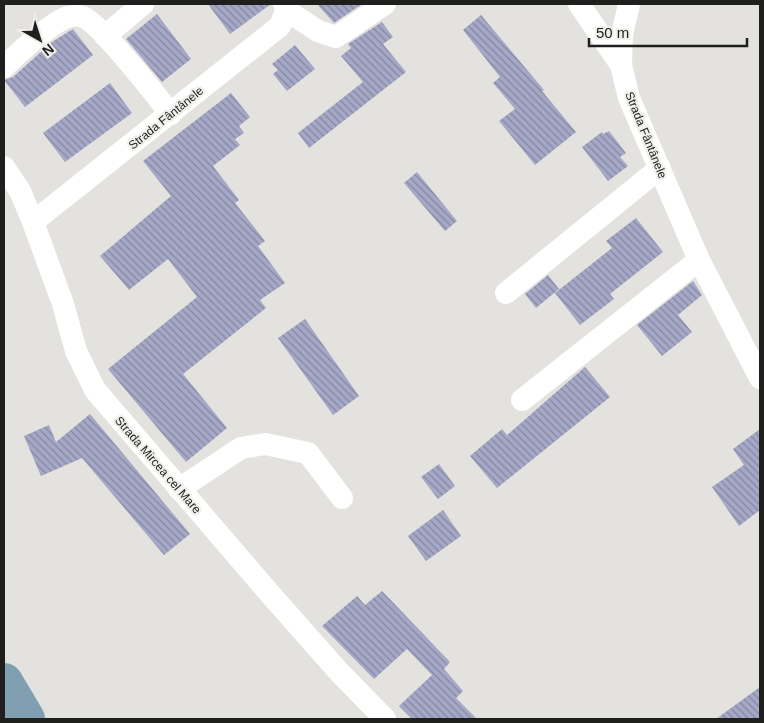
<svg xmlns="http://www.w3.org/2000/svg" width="764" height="723" font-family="Arial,sans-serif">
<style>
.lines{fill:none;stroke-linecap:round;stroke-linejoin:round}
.river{stroke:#80a0b2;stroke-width:38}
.building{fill:url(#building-back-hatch)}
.minor{stroke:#fff;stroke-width:22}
.labels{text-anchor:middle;stroke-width:4.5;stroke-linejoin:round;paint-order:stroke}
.street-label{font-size:12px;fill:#1f1f1d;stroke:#f0efec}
</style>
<defs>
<pattern id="building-back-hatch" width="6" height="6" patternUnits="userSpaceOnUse" patternTransform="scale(1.25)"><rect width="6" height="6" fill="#a5a8c6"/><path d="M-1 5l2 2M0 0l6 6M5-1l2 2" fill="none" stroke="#8688a0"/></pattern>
</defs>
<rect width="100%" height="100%" fill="#e3e2df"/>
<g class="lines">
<!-- river -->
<path class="river" d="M4,682L26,719"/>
</g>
<!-- building -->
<path class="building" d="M208,4H271L230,34Z
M317,4H362L334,23Z
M157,14L191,59L162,82L126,39Z
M481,15L544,90L542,91L576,132L535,165L499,121L515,109L493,83L500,77L463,30Z
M382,22L393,37L383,44L406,72L309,148L298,133L363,82L341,56L351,48L348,44Z
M73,29L93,55L25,107L4,80L13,77L52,42Z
M295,45L315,69L287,91L273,74L278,70L272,64Z
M110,83L132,113L65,162L43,133Z
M231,93L250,117L239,126L244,133L235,139L240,145L213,166L239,200L235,203L265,241L258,246L285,283L260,300L266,308L183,374L227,428L186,462L108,369L197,297L168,259L129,290L100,256L171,196L143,161Z
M609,131L626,153L620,157L628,166L608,181L582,147L602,132L603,134Z
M417,172L457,221L445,231L404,183Z
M636,218L663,252L610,294L614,299L580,325L555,293L612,248L606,241Z
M548,275L559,289L536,308L525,294Z
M693,281L702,295L678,315L692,332L662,356L637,325Z
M305,319L359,396L333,415L278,338Z
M585,367L610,397L497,488L470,456L502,429L507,435Z
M90,414L190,534L164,555L82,458L41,476L24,436L49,425L56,442Z
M760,429V510L739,526L712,487L744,465L733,449Z
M439,464L455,486L438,499L421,477Z
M443,510L461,536L426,561L408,536Z
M382,591L450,662L444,669L463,691L456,698L477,719H412L399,706L432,675L407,649L374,679L322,626L357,596L365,605Z
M760,687V719H716Z"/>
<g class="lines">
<!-- minor -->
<path class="minor" d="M579,4L621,65
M629,4L622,35L621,65L629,98L699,260L760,378
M286,10L318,31L336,37L385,4
M105,36L143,4
M4,67C16,55 53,21 68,17C71,16 80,15 83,17C100,23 156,96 171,114
M4,167L20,191L33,222L63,304L76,351L95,390L271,595L340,673L385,719
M33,222L280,26L286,10L284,4
M506,293L660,168
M522,400L699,260
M179,489L241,448L265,444L308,453L342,498"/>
</g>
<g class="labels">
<!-- street labels -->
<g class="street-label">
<text transform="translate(166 118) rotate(-39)" y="4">Strada Fântânele</text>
<text transform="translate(646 135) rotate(68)" y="4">Strada Fântânele</text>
<text transform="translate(158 465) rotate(49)" y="4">Strada Mircea cel Mare</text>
</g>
</g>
<!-- border -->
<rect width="764" height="723" fill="none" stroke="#1f1f1d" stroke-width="10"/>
<!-- north arrow -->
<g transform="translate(40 40) rotate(141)" stroke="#f0efec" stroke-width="4" paint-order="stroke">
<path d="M0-4L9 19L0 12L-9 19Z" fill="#1f1f1d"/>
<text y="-8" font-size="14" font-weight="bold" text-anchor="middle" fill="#1f1f1d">N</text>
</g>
<!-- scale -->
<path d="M589 38v8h158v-8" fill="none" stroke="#1f1f1d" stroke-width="2.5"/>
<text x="596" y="38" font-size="15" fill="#1f1f1d" stroke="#f0efec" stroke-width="4" paint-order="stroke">50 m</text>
</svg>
